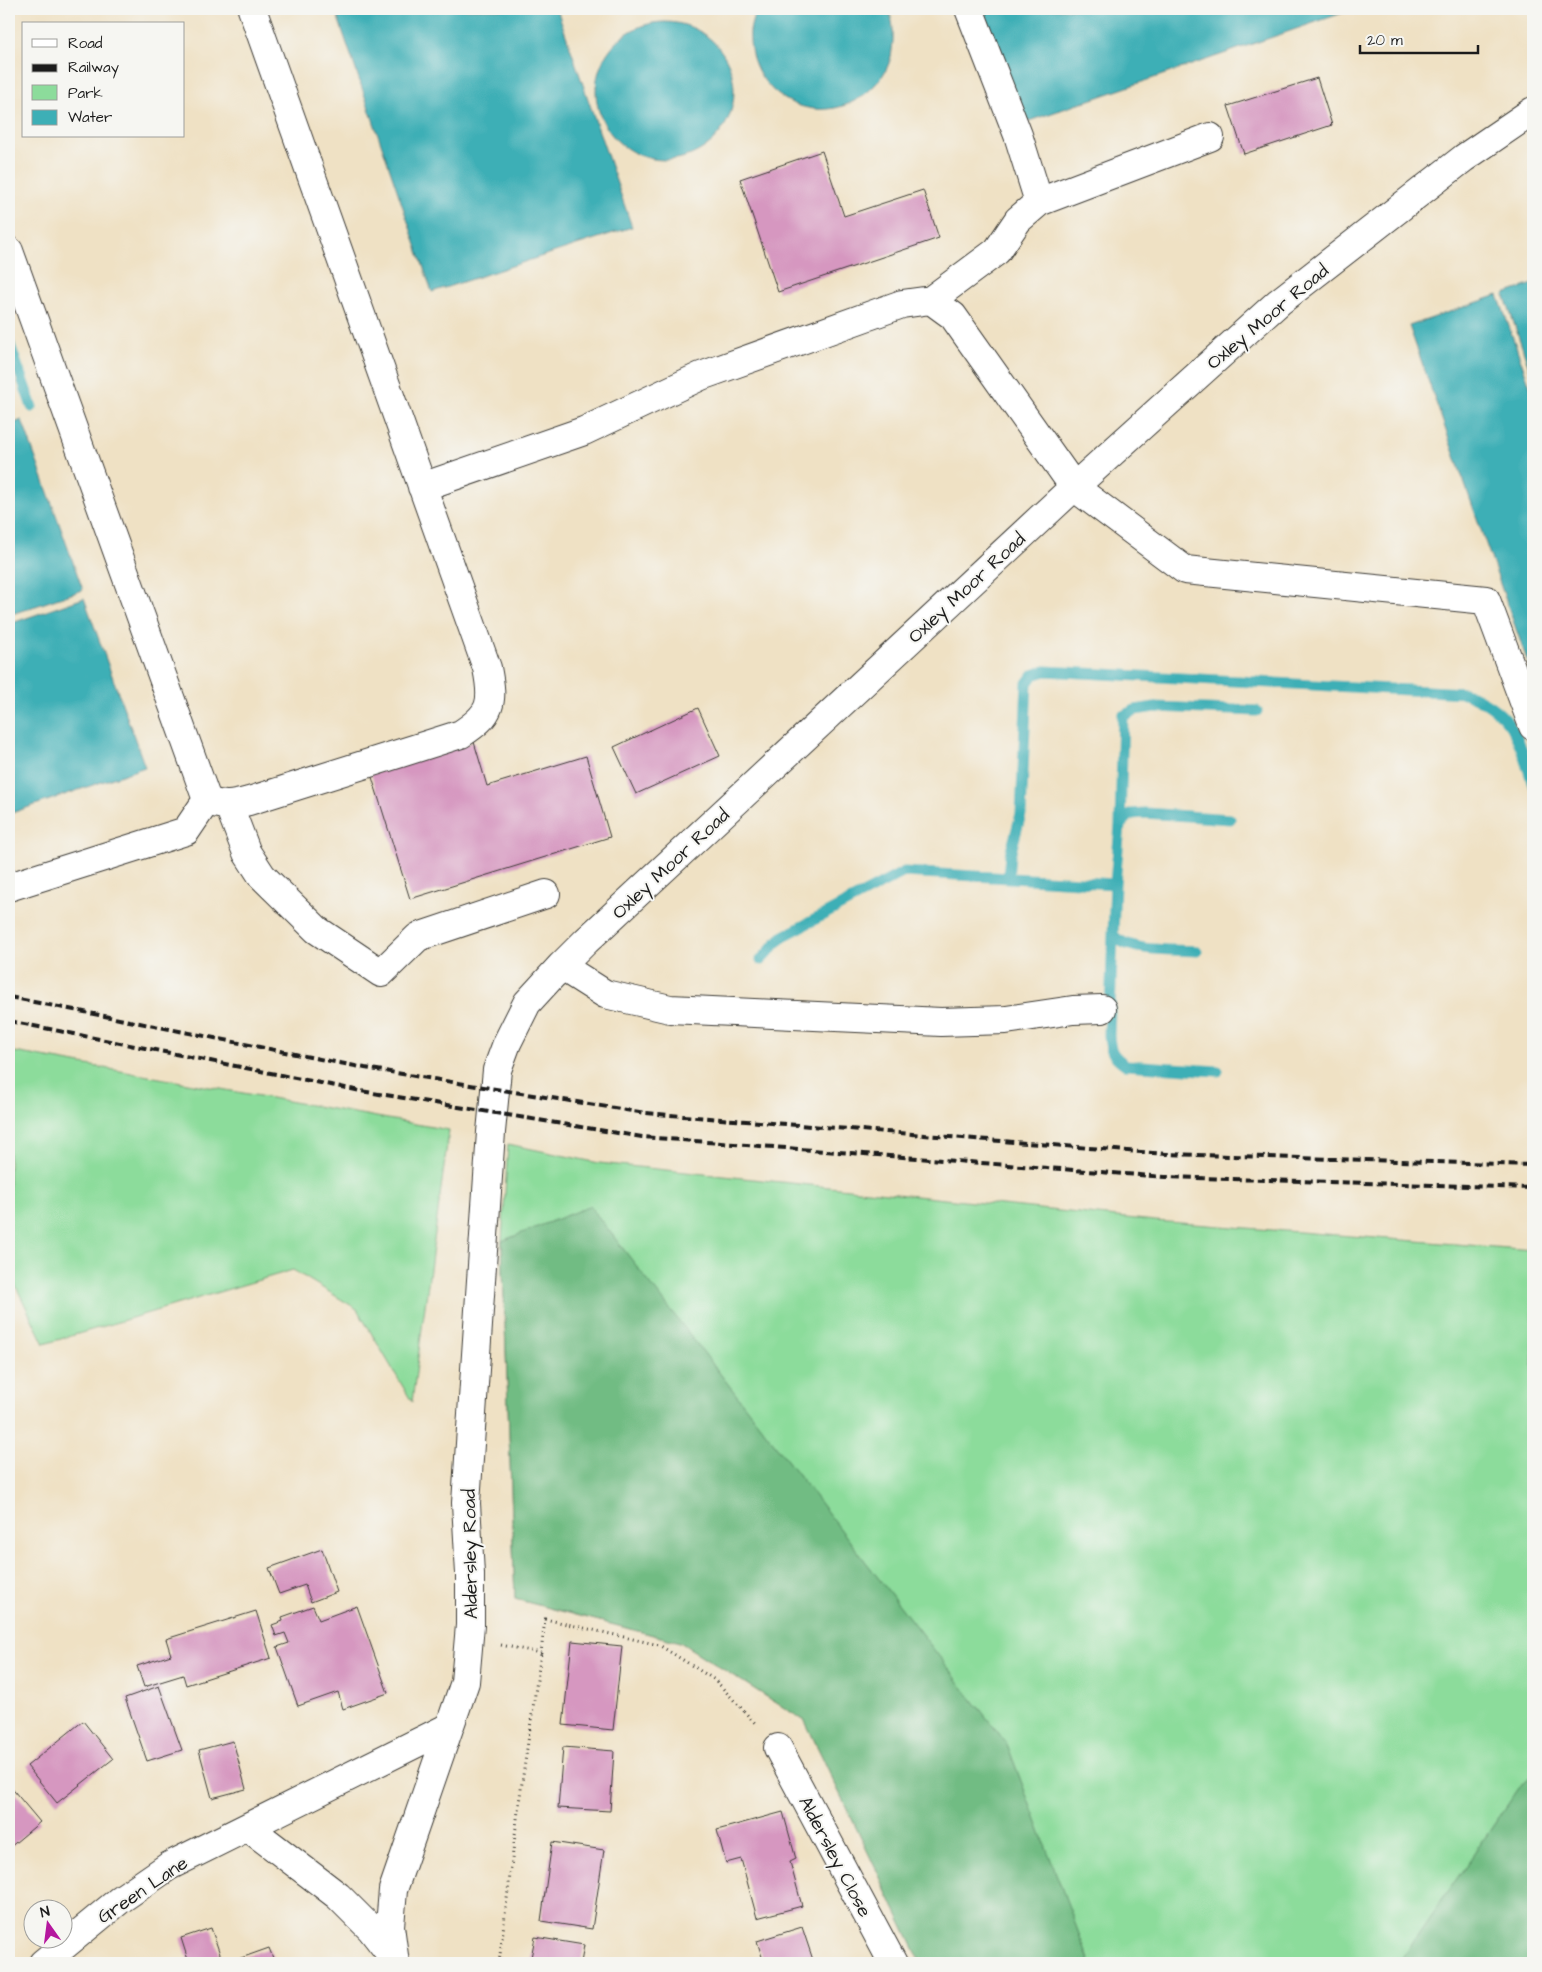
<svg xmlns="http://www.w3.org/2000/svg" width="1542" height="1972" font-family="'Architects Daughter',sans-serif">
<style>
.green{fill:#8cdc9b;stroke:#547c5c}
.forest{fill:#71bc83;stroke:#466c50}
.water{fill:#3dafb6;stroke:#2c6669}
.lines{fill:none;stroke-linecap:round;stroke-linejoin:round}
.stream{stroke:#3dafb6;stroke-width:11}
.building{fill:#d697c0}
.minor-casing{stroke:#3c3a35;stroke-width:30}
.path{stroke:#3c3a35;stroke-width:3;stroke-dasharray:1 4;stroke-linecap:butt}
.minor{stroke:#fff;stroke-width:28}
.rail{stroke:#1c1c1c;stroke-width:4;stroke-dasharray:8 4;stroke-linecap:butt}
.labels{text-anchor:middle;stroke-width:4;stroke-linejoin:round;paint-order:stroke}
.street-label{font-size:19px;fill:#1c1c1c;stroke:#f6f6f2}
</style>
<rect width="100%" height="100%" fill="#f6f6f2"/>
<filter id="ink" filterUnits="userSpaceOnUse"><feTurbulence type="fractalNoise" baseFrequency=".02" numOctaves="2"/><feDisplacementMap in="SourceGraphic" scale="10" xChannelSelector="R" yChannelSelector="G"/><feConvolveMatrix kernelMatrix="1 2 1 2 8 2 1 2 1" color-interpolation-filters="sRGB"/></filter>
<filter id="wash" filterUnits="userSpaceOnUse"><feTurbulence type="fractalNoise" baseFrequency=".0096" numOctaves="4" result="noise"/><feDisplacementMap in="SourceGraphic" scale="20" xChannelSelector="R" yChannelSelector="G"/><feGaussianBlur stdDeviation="1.12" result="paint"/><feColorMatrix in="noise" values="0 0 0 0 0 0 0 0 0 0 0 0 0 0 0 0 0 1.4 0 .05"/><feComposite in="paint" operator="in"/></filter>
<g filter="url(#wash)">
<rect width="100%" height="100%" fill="#efe1c4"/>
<!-- green -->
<path class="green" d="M9,1051L449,1130L412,1402L357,1309L293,1270L44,1344L9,1272Z
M508,1144L599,1163L1155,1221L1533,1250V1963H921L805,1721L680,1642L515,1599L502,1241Z"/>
<!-- forest -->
<path class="forest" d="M590,1206L1007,1744L1090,1963H921L805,1721L680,1642L515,1599L502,1241Z
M1533,1775V1963H1399L1519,1788Z"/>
<!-- water -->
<path class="water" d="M335,9H557L632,227L432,292Z
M756,9H888C894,21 894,37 892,50C891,63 884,76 874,86C826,136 746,100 750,31C751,24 754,16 756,9Z
M983,9H1354L1023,123Z
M596 91a69 69 0 1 1 138 0a69 69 0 1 1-138 0Z
M1533,284V379L1504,294Z
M1498,295L1533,395V677L1409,326Z
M22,420L83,590L9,615V425Z
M84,598L145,767L9,814V624Z"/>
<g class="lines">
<!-- stream -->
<path class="stream" d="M9,342L32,407
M1120,825L1123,716L1135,710L1155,707L1257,711
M1008,878L1010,855L1021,814L1027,683L1033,675L1045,671L1465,693C1514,712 1518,738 1533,784
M1115,884L1113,935C1129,953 1174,949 1197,951
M1113,935L1109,1035C1110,1052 1113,1056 1126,1065L1218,1071
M761,960L782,937L904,872L1115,884L1120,825L1131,814L1145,813L1230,819"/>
</g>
<g id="blocks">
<!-- building -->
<path class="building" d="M1317,78L1332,125L1244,154L1228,106Z
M822,151L844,216L923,190L939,238L778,292L740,179Z
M698,708L720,756L636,794L614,747Z
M474,742L487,786L586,756L610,837L410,899L371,774Z
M322,1549L337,1592L311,1602L305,1585L279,1594L269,1568Z
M313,1606L319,1620L357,1606L388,1693L343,1709L338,1692L298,1706L277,1647L289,1643L285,1633L276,1636L272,1625L283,1621L282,1617Z
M256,1611L271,1658L186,1685L183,1675L144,1687L137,1666L171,1655L166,1639Z
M572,1641L622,1646L613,1730L563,1725Z
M159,1686L182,1750L147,1761L125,1698Z
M83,1721L113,1759L57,1803L27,1766Z
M233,1741L246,1789L212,1798L199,1750Z
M563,1747L614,1751L610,1811L558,1808Z
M9,1785L40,1822L9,1848Z
M783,1812L796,1859L790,1862L802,1906L757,1918L741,1859L726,1863L717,1830Z
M552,1842L604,1850L592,1929L541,1921Z
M802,1927L814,1963H764L757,1941Z
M211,1928L221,1957L201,1963H189L181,1938Z
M535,1937L584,1945L581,1963H530Z
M269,1948L275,1963H227Z"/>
</g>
</g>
<g filter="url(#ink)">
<use href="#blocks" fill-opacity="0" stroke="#3c3a35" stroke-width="1"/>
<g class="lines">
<defs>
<path id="minor" d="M969,9L1018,135L1039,202
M9,251L207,800C222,808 234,805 249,801L461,734C492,714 494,703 487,668L252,9
M931,300L997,251L1018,220L1039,202L1210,137
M422,487L584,431L701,376L902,304L931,300L953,316L1074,487L1185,570L1486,600L1533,726
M229,806L247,853L262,876L317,930L381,973L418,937L546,894
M9,887L186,831L207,800
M561,966L605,994L670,1009L941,1022L1006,1020L1073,1010L1102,1009
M778,1748L893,1963
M249,1828L338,1896L371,1929L393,1957
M43,1963L121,1899L169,1866L449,1727
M395,1963L390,1926L393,1890L465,1682L470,1625V1574L466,1503L491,1132L497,1070L507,1043L527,1003L561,966L586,941L1074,487L1279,302L1464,158L1533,111"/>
</defs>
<!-- minor casing -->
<use href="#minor" class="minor-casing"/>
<!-- path -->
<path class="path" d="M501,1645L541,1653L545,1619L659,1645L715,1680L755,1723
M499,1963L519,1803L541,1653"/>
<!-- minor -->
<use href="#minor" class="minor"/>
<!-- rail -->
<path class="rail" d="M9,997L365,1068L645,1113L1166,1154L1533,1165
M9,1021L361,1091L642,1137L1165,1177L1533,1188"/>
</g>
</g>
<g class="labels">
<!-- street labels -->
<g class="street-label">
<text transform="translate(1267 316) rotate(-40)" y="7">Oxley Moor Road</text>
<text transform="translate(966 587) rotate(-43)" y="7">Oxley Moor Road</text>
<text transform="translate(670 863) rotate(-43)" y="7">Oxley Moor Road</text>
<text transform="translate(469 1554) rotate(-91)" y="7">Aldersley Road</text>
<text transform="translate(836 1856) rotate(62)" y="7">Aldersley Close</text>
<text transform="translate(142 1889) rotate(-34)" y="7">Green Lane</text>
</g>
</g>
<!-- margin -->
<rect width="1542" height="1972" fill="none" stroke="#f6f6f2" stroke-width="30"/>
<!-- legend -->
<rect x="22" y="22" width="162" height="115" fill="#f6f6f2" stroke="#9f9f9c"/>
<rect x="32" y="39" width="25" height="8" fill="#ffffff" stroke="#9f9f9c"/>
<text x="68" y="48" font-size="15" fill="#1c1c1c">Road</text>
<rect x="32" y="64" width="25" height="8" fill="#1c1c1c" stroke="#9f9f9c"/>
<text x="68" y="72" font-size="15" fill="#1c1c1c">Railway</text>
<rect x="32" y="85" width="25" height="15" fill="#8cdc9b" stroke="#9f9f9c"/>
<text x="68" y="98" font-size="15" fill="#1c1c1c">Park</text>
<rect x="32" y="110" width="25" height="15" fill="#3dafb6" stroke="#9f9f9c"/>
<text x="68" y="122" font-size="15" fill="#1c1c1c">Water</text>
<!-- north arrow -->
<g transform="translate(48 1924) rotate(346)"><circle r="24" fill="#f6f6f2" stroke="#9f9f9c"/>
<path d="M0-4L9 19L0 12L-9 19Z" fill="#b5179e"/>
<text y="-8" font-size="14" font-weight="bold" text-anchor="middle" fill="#1c1c1c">N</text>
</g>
<!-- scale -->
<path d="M1360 45v8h118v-8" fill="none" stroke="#1c1c1c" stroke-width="2.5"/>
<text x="1367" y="45" font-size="15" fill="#1c1c1c" stroke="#f6f6f2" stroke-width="4" paint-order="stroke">20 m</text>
</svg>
